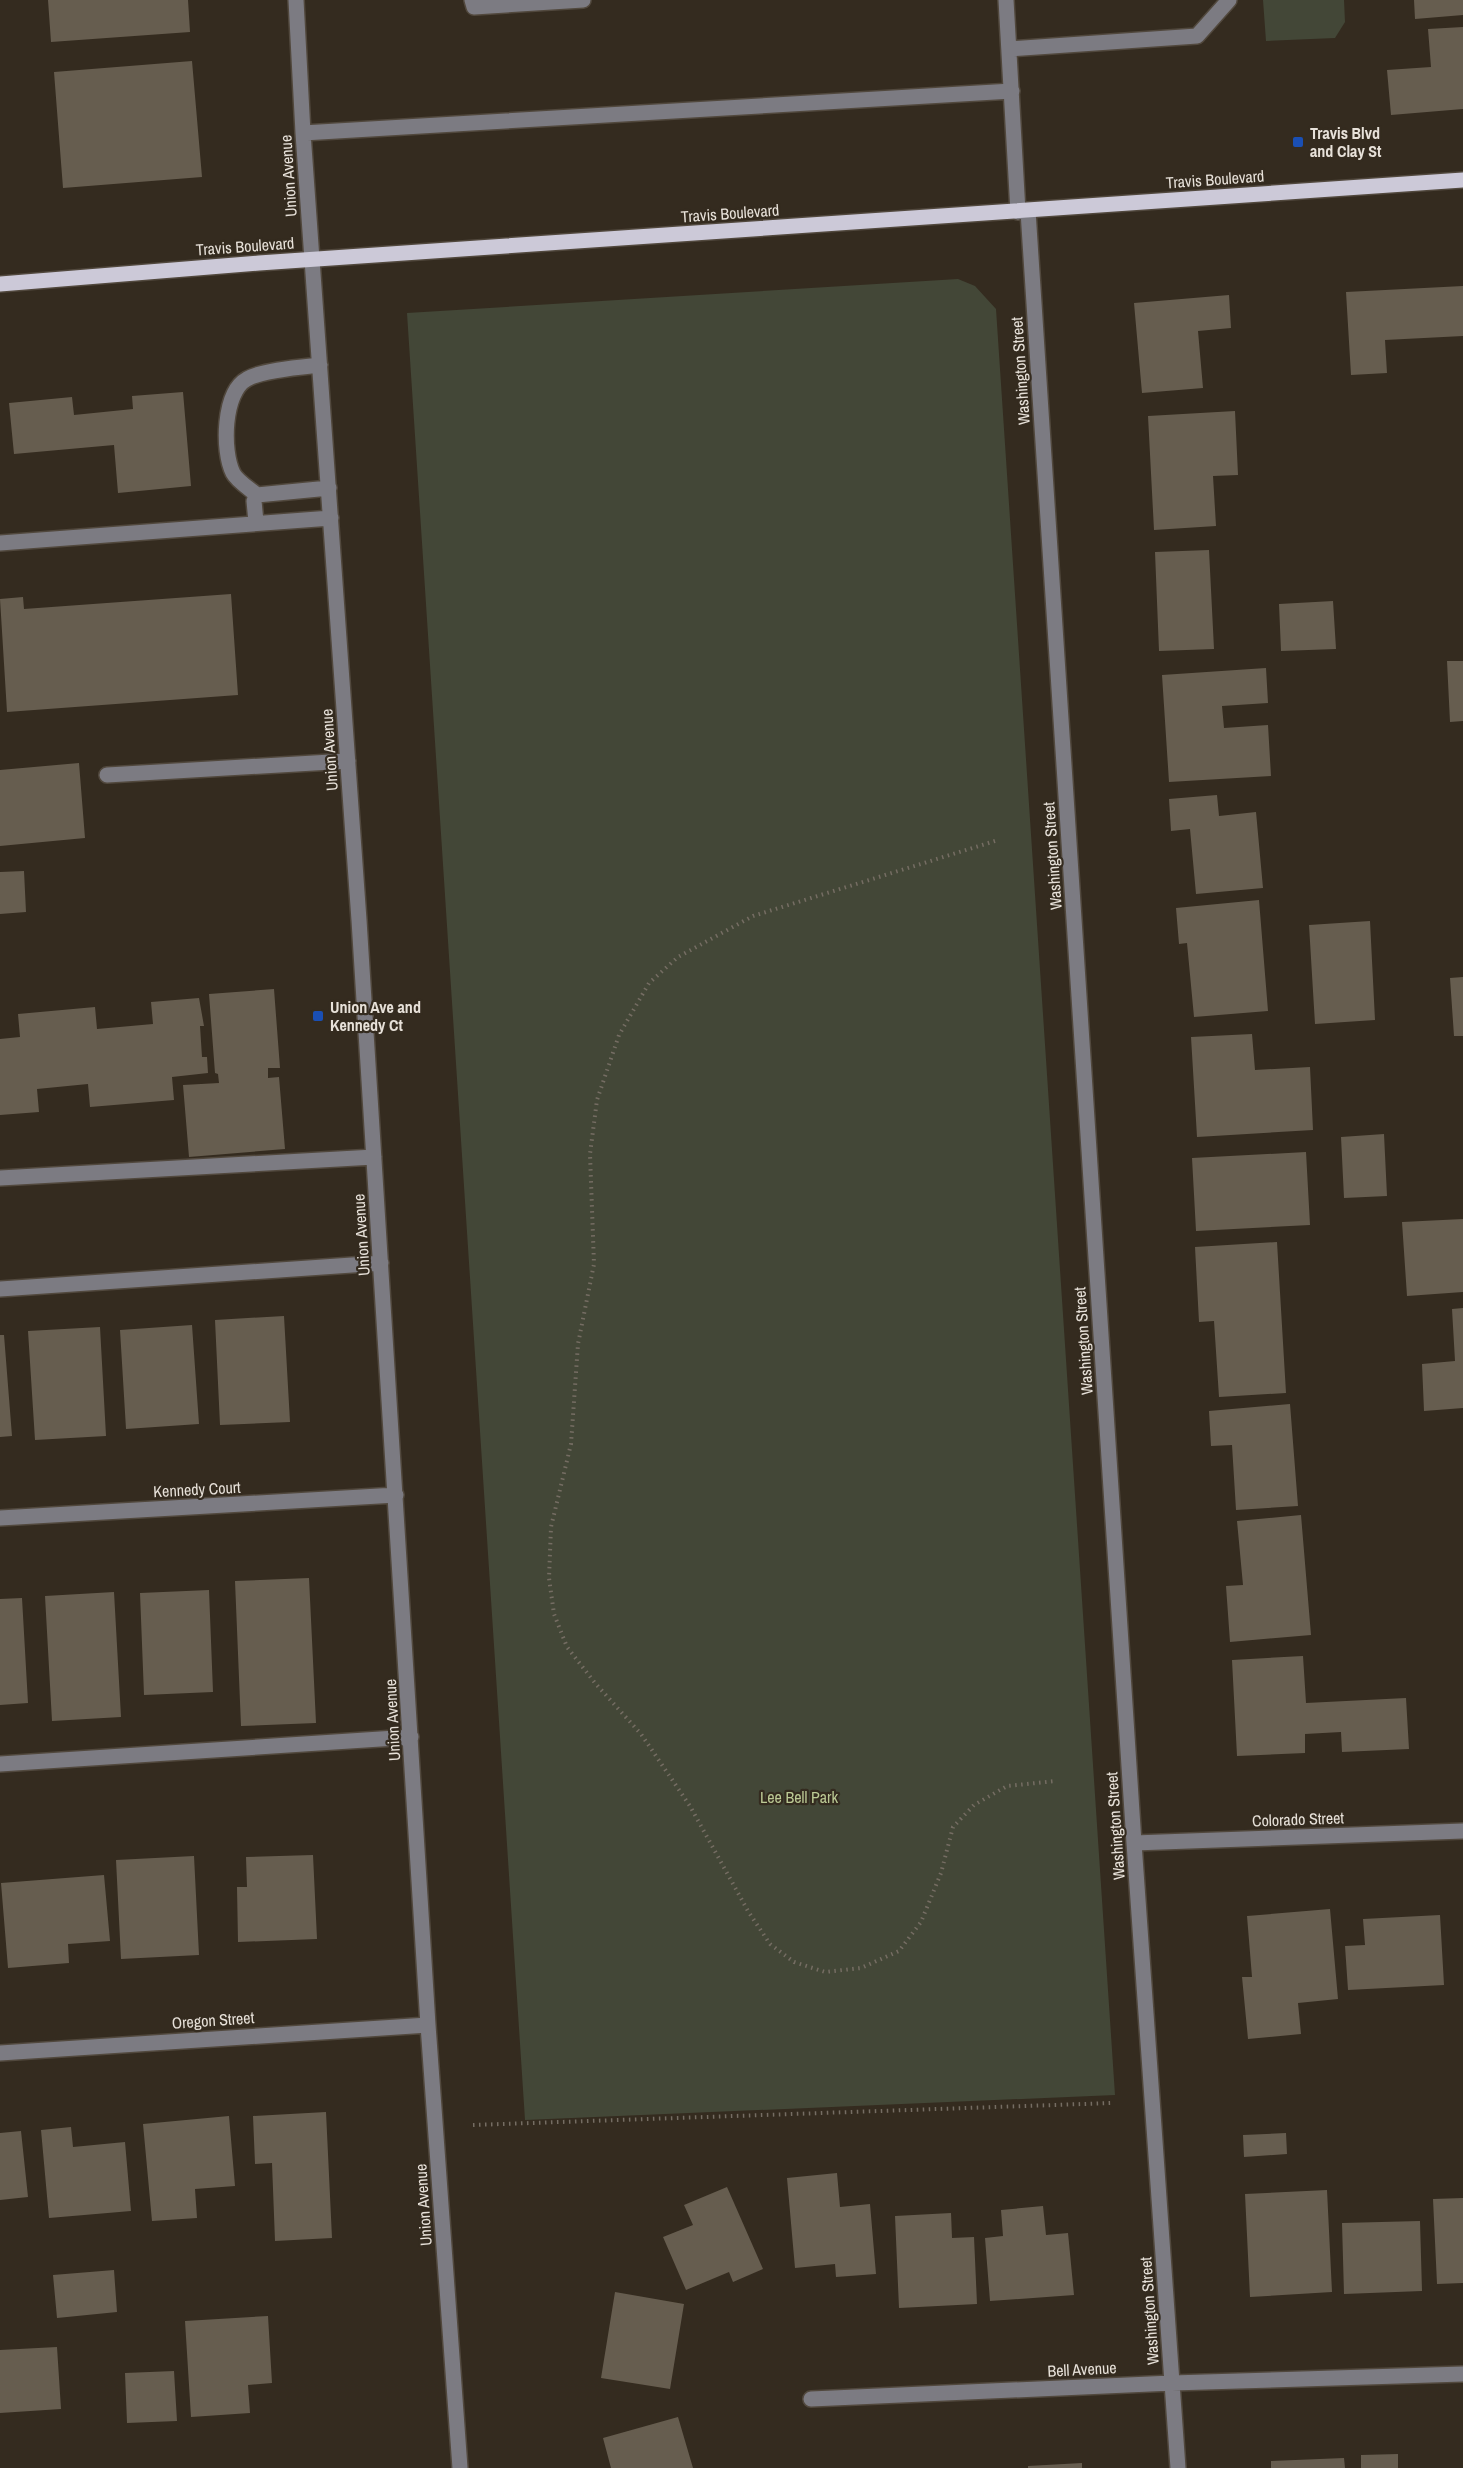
<svg xmlns="http://www.w3.org/2000/svg" width="1463" height="2468" font-family="'Archivo Narrow',sans-serif">
<style>
.green{fill:#434737}
.building{fill:#665d4f}
.lines{fill:none;stroke-linecap:round;stroke-linejoin:round}
.minor-casing{stroke:#51483d;stroke-width:18}
.major-casing{stroke:#51483d;stroke-width:18}
.path{stroke:#756d63;stroke-width:4;stroke-dasharray:1.5 4.5;stroke-linecap:butt}
.minor{stroke:#7c7b82;stroke-width:15}
.major{stroke:#ccc9d8;stroke-width:15}
.transit-dot{fill:#1a4fb4;stroke:#342b1f;stroke-width:2}
.labels{text-anchor:middle;stroke-width:4.5;stroke-linejoin:round;paint-order:stroke}
.poi-label{font-size:16px;font-weight:bold;fill:#e7e1d9;stroke:#342b1f;text-anchor:start}
.street-label{font-size:16px;fill:#e7e1d9;stroke:#342b1f}
.park-label{font-size:16px;fill:#bbc994;stroke:#342b1f}
</style>
<rect width="100%" height="100%" fill="#342b1f"/>
<!-- green -->
<path class="green" d="M1263,0H1344L1345,22L1335,38L1266,41Z
M958,279L975,286L996,309L1115,2095L525,2120L407,313Z"/>
<!-- building -->
<path class="building" d="M48,0H188L190,32L51,42Z
M1414,0H1463V15L1415,19Z
M1463,27V109L1391,115L1387,70L1431,67L1428,29Z
M192,61L202,177L63,188L54,72Z
M1463,286V336L1385,340L1387,373L1351,375L1346,292Z
M1229,295L1231,328L1198,331L1203,388L1142,393L1134,303Z
M183,392L191,486L118,493L114,445L14,454L9,403L72,397L74,415L133,409L132,396Z
M1235,411L1238,475L1213,476L1216,526L1154,530L1148,416Z
M1209,550L1214,649L1159,651L1155,552Z
M231,594L238,695L7,712L0,599L23,597L24,609Z
M1333,601L1336,649L1281,651L1279,604Z
M1447,661H1463V721L1450,722Z
M1266,668L1268,703L1222,706L1224,728L1268,725L1271,776L1169,782L1162,675Z
M79,763L85,838L0,846V770Z
M1217,795L1219,816L1256,812L1263,888L1196,894L1190,829L1171,831L1169,799Z
M24,871L26,912L0,914V872Z
M1259,900L1268,1011L1194,1017L1187,943L1179,944L1176,908Z
M1370,921L1375,1020L1315,1024L1309,925Z
M1463,977V1036H1454L1450,978Z
M274,989L280,1068H268V1078L279,1077L285,1149L189,1157L183,1085L219,1083L218,1074L215,1073L209,994Z
M199,998L204,1026H200L202,1057H207L208,1073L172,1077L174,1100L90,1107L88,1084L37,1089L39,1112L0,1115V1039L20,1037L18,1014L95,1007L97,1029L153,1024L151,1002Z
M1252,1034L1255,1070L1310,1067L1313,1130L1197,1137L1191,1037Z
M1384,1134L1387,1196L1344,1198L1341,1137Z
M1306,1152L1310,1225L1196,1231L1192,1158Z
M1463,1219V1292L1407,1296L1402,1222Z
M1277,1242L1286,1393L1219,1397L1214,1321L1199,1322L1195,1247Z
M1463,1308V1408L1424,1411L1422,1364L1455,1361L1452,1309Z
M284,1316L290,1422L220,1425L215,1320Z
M192,1325L199,1424L126,1429L120,1330Z
M100,1327L106,1436L35,1440L28,1331Z
M0,1335H4L12,1436L0,1437Z
M1290,1404L1298,1506L1236,1510L1232,1445L1211,1446L1209,1411Z
M1301,1515L1311,1635L1230,1642L1226,1586L1243,1585L1237,1521Z
M309,1578L316,1723L241,1726L235,1581Z
M209,1590L213,1692L144,1695L140,1593Z
M114,1592L121,1717L52,1721L45,1596Z
M22,1598L28,1703L0,1705V1599Z
M1303,1656L1306,1703L1406,1698L1409,1749L1342,1752L1341,1732L1305,1734V1753L1237,1756L1232,1660Z
M313,1855L317,1939L238,1942L237,1887H247L246,1857Z
M194,1856L199,1955L121,1959L116,1860Z
M104,1875L110,1941L68,1944L69,1963L8,1968L1,1883Z
M1330,1909L1338,1999L1298,2003L1301,2034L1248,2039L1242,1977H1252L1247,1916Z
M1440,1915L1444,1985L1348,1990L1345,1946L1365,1945L1363,1919Z
M326,2112L332,2238L275,2241L272,2163L255,2164L253,2116Z
M229,2116L235,2186L195,2189L197,2218L152,2221L143,2124Z
M71,2127L73,2147L125,2142L131,2211L49,2218L41,2130Z
M21,2131L28,2197L0,2200V2133Z
M1286,2133L1287,2154L1244,2157L1243,2135Z
M837,2173L840,2207L870,2204L876,2274L836,2277L835,2264L795,2268L787,2178Z
M727,2187L763,2269L733,2282L729,2272L686,2290L663,2237L693,2225L684,2205Z
M1327,2190L1332,2292L1250,2297L1245,2194Z
M1463,2198V2283L1437,2284L1433,2199Z
M1043,2206L1046,2235L1068,2233L1074,2295L990,2301L985,2238L1003,2236L1001,2210Z
M951,2213L952,2238L974,2237L977,2304L899,2308L895,2216Z
M1420,2221L1422,2291L1344,2294L1342,2223Z
M114,2270L117,2312L57,2318L53,2275Z
M615,2292L684,2304L670,2389L601,2378Z
M268,2316L272,2383L248,2385L250,2413L191,2417L185,2321Z
M57,2347L61,2409L0,2413V2350Z
M174,2371L177,2421L127,2423L125,2373Z
M678,2417L693,2468H611L603,2438Z
M1398,2454V2468H1361V2455Z
M1344,2458L1345,2468H1271V2461Z
M1082,2463V2468H1028V2466Z"/>
<g class="lines">
<defs>
<path id="minor" d="M296,0L303,133L359,920L428,2025L460,2468
M472,0L474,7L583,0
M1006,0L1018,212
M1009,49L1197,36L1229,0
M303,133L1012,91
M1028,211L1134,1843L1178,2468
M257,495C250,489 237,481 233,473C222,451 223,392 247,379C262,370 301,367 320,365
M256,522L254,501L257,495L329,488
M0,543L331,518
M107,775L348,761
M0,1178L374,1157
M0,1289L381,1263
M0,1518L396,1495
M0,1764L411,1737
M1134,1843L1463,1831
M0,2053L428,2025
M811,2399L1172,2383L1463,2374"/>
<path id="major" d="M0,284L259,263L1463,180"/>
</defs>
<!-- minor casing -->
<use href="#minor" class="minor-casing"/>
<!-- major casing -->
<use href="#major" class="major-casing"/>
<!-- path -->
<path class="path" d="M995,841L753,916L678,957L649,983L619,1035L597,1100L590,1154L594,1264L578,1344L571,1444L551,1527L549,1578L554,1614L567,1647L595,1683L641,1734L690,1806L748,1911L770,1944L794,1962L825,1972L861,1968L899,1951L921,1922L941,1873L953,1827L974,1805L1007,1786L1056,1781
M473,2125L1112,2103"/>
<!-- minor -->
<use href="#minor" class="minor"/>
<!-- major -->
<use href="#major" class="major"/>
</g>
<!-- markers -->
<g class="transit-dot">
<rect x="1292" y="136" width="12" height="12" rx="3"/>
<rect x="312" y="1010" width="12" height="12" rx="3"/>
</g>
<g class="labels">
<!-- poi labels -->
<g class="poi-label">
<text x="1310" y="139">Travis Blvd<tspan x="1310" dy="18">and Clay St</tspan></text>
<text x="330" y="1013">Union Ave and<tspan x="330" dy="18">Kennedy Ct</tspan></text>
</g>
<!-- street labels -->
<g class="street-label">
<text transform="translate(288 176) rotate(-94)" y="6">Union Avenue</text>
<text transform="translate(1215 179) rotate(-4)" y="6">Travis Boulevard</text>
<text transform="translate(730 213) rotate(-4)" y="6">Travis Boulevard</text>
<text transform="translate(245 246) rotate(-4)" y="6">Travis Boulevard</text>
<text transform="translate(1020 371) rotate(-94)" y="6">Washington Street</text>
<text transform="translate(329 750) rotate(-94)" y="6">Union Avenue</text>
<text transform="translate(1052 856) rotate(-94)" y="6">Washington Street</text>
<text transform="translate(361 1235) rotate(-94)" y="6">Union Avenue</text>
<text transform="translate(1083 1341) rotate(-94)" y="6">Washington Street</text>
<text transform="translate(197 1489) rotate(-3)" y="6">Kennedy Court</text>
<text transform="translate(392 1720) rotate(-93)" y="6">Union Avenue</text>
<text transform="translate(1298 1819) rotate(-2)" y="6">Colorado Street</text>
<text transform="translate(1115 1826) rotate(-94)" y="6">Washington Street</text>
<text transform="translate(213 2020) rotate(-4)" y="6">Oregon Street</text>
<text transform="translate(423 2205) rotate(-94)" y="6">Union Avenue</text>
<text transform="translate(1149 2311) rotate(-94)" y="6">Washington Street</text>
<text transform="translate(1082 2369) rotate(-3)" y="6">Bell Avenue</text>
</g>
<!-- park labels -->
<g class="park-label">
<text x="799" y="1803">Lee Bell Park</text>
</g>
</g>
</svg>
